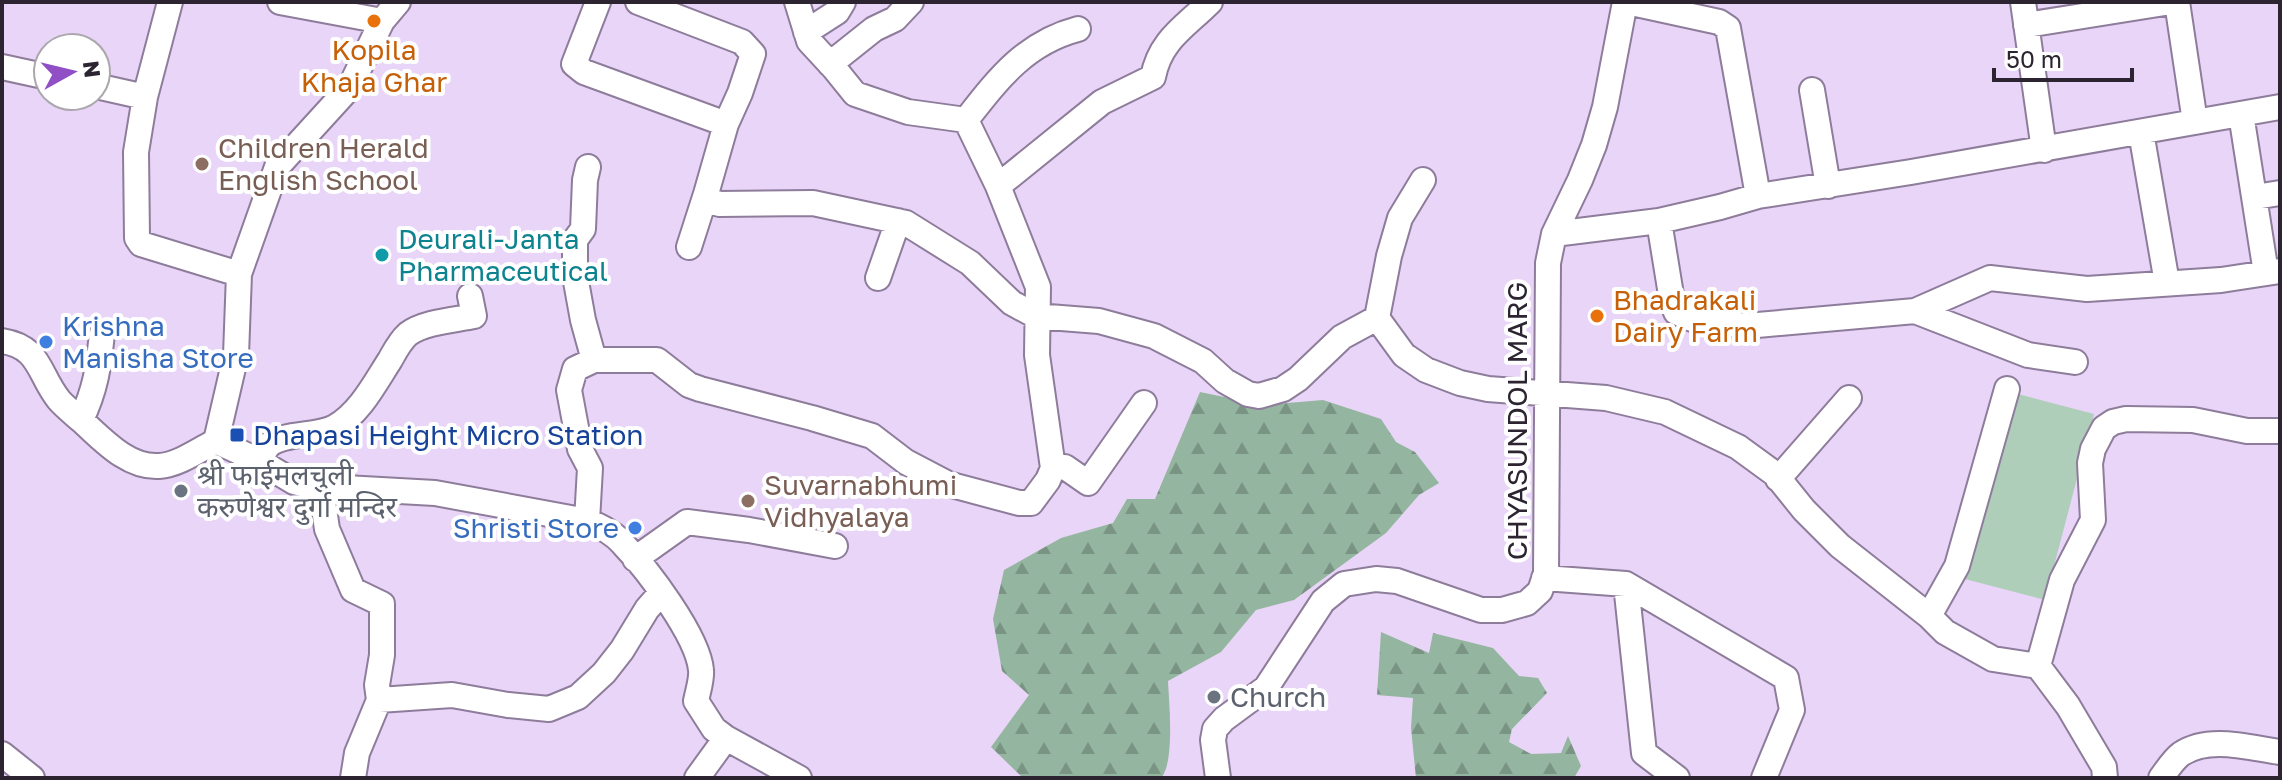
<svg xmlns="http://www.w3.org/2000/svg" width="2282" height="780" font-family="'Golos Text','Noto Sans Devanagari',sans-serif">
<style>
.forest{fill:url(#forest-firs)}
.pitch{fill:#aeceba}
.lines{fill:none;stroke-linecap:round;stroke-linejoin:round}
.minor-casing{stroke:#8e7c9b;stroke-width:28}
.minor{stroke:#fff;stroke-width:24}
.food-dot{fill:#e8710a;stroke:#fff;stroke-width:3}
.education-dot{fill:#8d6e63;stroke:#fff;stroke-width:3}
.culture-dot{fill:#0f9aa8;stroke:#fff;stroke-width:3}
.shop-dot{fill:#3f7fe0;stroke:#fff;stroke-width:3}
.transit-dot{fill:#1a4fb4;stroke:#fff;stroke-width:3}
.worship-dot{fill:#6b7280;stroke:#fff;stroke-width:3}
.labels{text-anchor:middle;stroke-width:8;stroke-linejoin:round;paint-order:stroke}
.food-label{font-size:28px;fill:#c56008;stroke:#fff}
.education-label{font-size:28px;fill:#785e54;stroke:#fff;text-anchor:start}
.culture-label{font-size:28px;fill:#0d838f;stroke:#fff;text-anchor:start}
.shop-label{font-size:28px;fill:#366cbe;stroke:#fff;text-anchor:start}
.street-label{font-size:28px;fill:#2c2431;stroke:#fff}
.transit-label{font-size:28px;fill:#164399;stroke:#fff;text-anchor:start}
.worship-label{font-size:28px;fill:#5b616d;stroke:#fff;text-anchor:start}
</style>
<defs>
<pattern id="forest-firs" width="22" height="20" patternUnits="userSpaceOnUse" patternTransform="scale(2)"><rect width="22" height="20" fill="#94b6a0"/><path d="M5 1l3.5 6h-7zM16 11l3.5 6h-7z" fill="#799483"/></pattern>
</defs>
<rect width="100%" height="100%" fill="#e9d5f7"/>
<!-- forest -->
<path class="forest" d="M1200,392L1263,405L1323,400L1381,419L1396,442L1415,452L1439,483L1419,495L1386,533L1294,600L1256,610L1221,652L1168,681C1169,702 1175,763 1161,778H1023L991,747L1029,695L1002,671L993,619L1004,570L1061,538L1113,523L1127,499H1155Z
M1381,632L1429,653L1433,633L1493,648L1519,676L1538,678L1547,693L1512,729L1509,742L1531,754L1561,753L1568,736L1581,766L1574,778H1416L1411,728L1413,698L1377,695Z"/>
<!-- pitch -->
<path class="pitch" d="M2014,393L2094,414L2045,600L1961,578Z"/>
<g class="lines">
<defs>
<path id="minor" d="M170,2L145,97L136,152L137,238L141,244L239,274
M280,2L382,21
M598,2L574,64L584,72L726,124L740,93L753,54L742,42L638,2
M797,2L809,41L834,68L855,94L908,112L966,120L998,186
M1627,2L1719,22L1728,28L1758,196
M2023,2L2044,150
M2177,2L2195,122
M2026,25L2171,2
M806,32L837,12L843,2
M830,64L874,29L895,19L911,2
M2,67L48,77
M96,86L145,97
M1812,90L1828,186
M2241,114L2266,273
M966,120C998,79 1025,43 1078,29
M726,124L706,194L712,201L719,204L813,203L906,223L970,263L1012,303L1036,316L1099,321L1154,336L1203,361L1225,381L1248,394L1259,396L1283,389L1298,379L1342,337L1377,318L1404,355L1426,370L1460,383L1488,389L1606,398L1665,412L1738,447L1775,474L1804,510L1840,546L1929,616L1945,632L1993,659L2038,666L2068,706L2104,767L2105,778
M2141,132L2167,283
M588,167L585,180L583,229L575,240V276L583,320L594,360
M2255,197L2280,193
M1659,221L1672,301L1676,312L1692,319L1746,326L1915,311L1990,278L2087,289L2221,280L2280,271
M1554,234L1659,221L1720,207L1758,196L1911,172L2280,107
M689,247L706,194
M878,278L898,221
M1915,311L2028,355L2075,362
M1377,318L1389,256L1400,218L1423,180
M2,341C41,347 38,374 59,400C65,407 74,414 82,421C103,440 128,468 159,466C178,465 199,450 216,441L236,355L239,274L277,167L350,87L382,21L398,2
M81,420C96,388 98,369 102,334
M216,441L259,461L294,482L309,486L435,493L587,521C600,526 614,533 623,544C647,569 698,636 701,670C702,679 698,691 696,701L714,729L726,738L799,778
M259,461C262,456 265,449 269,445C284,432 317,437 335,427C360,413 375,383 390,360C395,351 400,341 408,334C424,322 454,320 474,316L470,296
M1053,468L1065,467L1088,483L1144,403
M1778,479L1849,398
M321,488L327,529L353,590L382,604V655L377,685L379,700L357,753L353,778
M587,521L590,468L580,449L569,390L575,369L594,360H657L689,385L700,389L812,418L872,436L906,462L948,484L1019,503H1031L1048,480L1053,468L1037,355L1038,287L998,186L1102,102L1153,77C1160,40 1185,27 1210,2
M635,559L687,522L749,530L835,546
M1544,578L1626,584L1786,678L1792,710L1764,778
M1626,584L1644,753L1677,778
M1929,616L1957,566L2007,389
M2038,666L2062,580L2093,520L2090,463L2093,449L2104,428L2113,422L2126,419L2193,420L2247,431H2280
M379,700L452,695L508,705L549,709L578,697L604,673L622,650L647,609L661,593
M2,754L32,778
M697,778L726,738
M1218,778L1213,740L1215,729L1224,719L1266,688L1323,601L1344,584L1376,579L1397,581L1481,610H1502L1527,603L1540,591L1546,573L1548,263L1554,234L1580,180L1594,145L1605,107L1625,2
M2161,778C2167,770 2173,760 2181,754C2209,735 2250,748 2280,752"/>
</defs>
<!-- minor casing -->
<use href="#minor" class="minor-casing"/>
<!-- minor -->
<use href="#minor" class="minor"/>
</g>
<!-- markers -->
<g class="food-dot">
<circle cx="374" cy="21" r="8"/>
<circle cx="1597" cy="316" r="8"/>
</g>
<g class="education-dot">
<circle cx="202" cy="164" r="8"/>
<circle cx="748" cy="501" r="8"/>
</g>
<circle class="culture-dot" cx="382" cy="255" r="8"/>
<g class="shop-dot">
<circle cx="46" cy="342" r="8"/>
<circle cx="635" cy="528" r="8"/>
</g>
<rect class="transit-dot" x="229" y="427" width="16" height="16" rx="4"/>
<g class="worship-dot">
<circle cx="181" cy="491" r="8"/>
<circle cx="1214" cy="697" r="8"/>
</g>
<g class="labels">
<!-- food labels -->
<g class="food-label">
<text x="374" y="60">Kopila<tspan x="374" dy="32">Khaja Ghar</tspan></text>
<text x="1613" y="310" text-anchor="start">Bhadrakali<tspan x="1613" dy="32">Dairy Farm</tspan></text>
</g>
<!-- education labels -->
<g class="education-label">
<text x="218" y="158">Children Herald<tspan x="218" dy="32">English School</tspan></text>
<text x="764" y="495">Suvarnabhumi<tspan x="764" dy="32">Vidhyalaya</tspan></text>
</g>
<!-- culture labels -->
<g class="culture-label">
<text x="398" y="249">Deurali-Janta<tspan x="398" dy="32">Pharmaceutical</tspan></text>
</g>
<!-- shop labels -->
<g class="shop-label">
<text x="62" y="336">Krishna<tspan x="62" dy="32">Manisha Store</tspan></text>
<text x="619" y="538" text-anchor="end">Shristi Store</text>
</g>
<!-- street labels -->
<g class="street-label">
<text transform="translate(1517 421) rotate(-90)" y="10">CHYASUNDOL MARG</text>
</g>
<!-- transit labels -->
<g class="transit-label">
<text x="253" y="445">Dhapasi Height Micro Station</text>
</g>
<!-- worship labels -->
<g class="worship-label">
<text x="197" y="485">श्री फाईमलचुली<tspan x="197" dy="32">करुणेश्वर दुर्गा मन्दिर</tspan></text>
<text x="1230" y="707">Church</text>
</g>
</g>
<!-- border -->
<rect width="2282" height="780" fill="none" stroke="#2c2431" stroke-width="8"/>
<!-- north arrow -->
<g transform="translate(72 72) rotate(82)"><circle r="38" fill="#ffffff" stroke="#aba7ad" stroke-width="2"/>
<path d="M0-6L14 30L0 20L-14 30Z" fill="#904fc4"/>
<text y="-12" font-size="22" font-weight="bold" text-anchor="middle" fill="#2c2431">N</text>
</g>
<!-- scale -->
<path d="M1994 68v12h138v-12" fill="none" stroke="#2c2431" stroke-width="4"/>
<text x="2006" y="68" font-size="24" fill="#2c2431" stroke="#ffffff" stroke-width="6" paint-order="stroke">50 m</text>
</svg>
